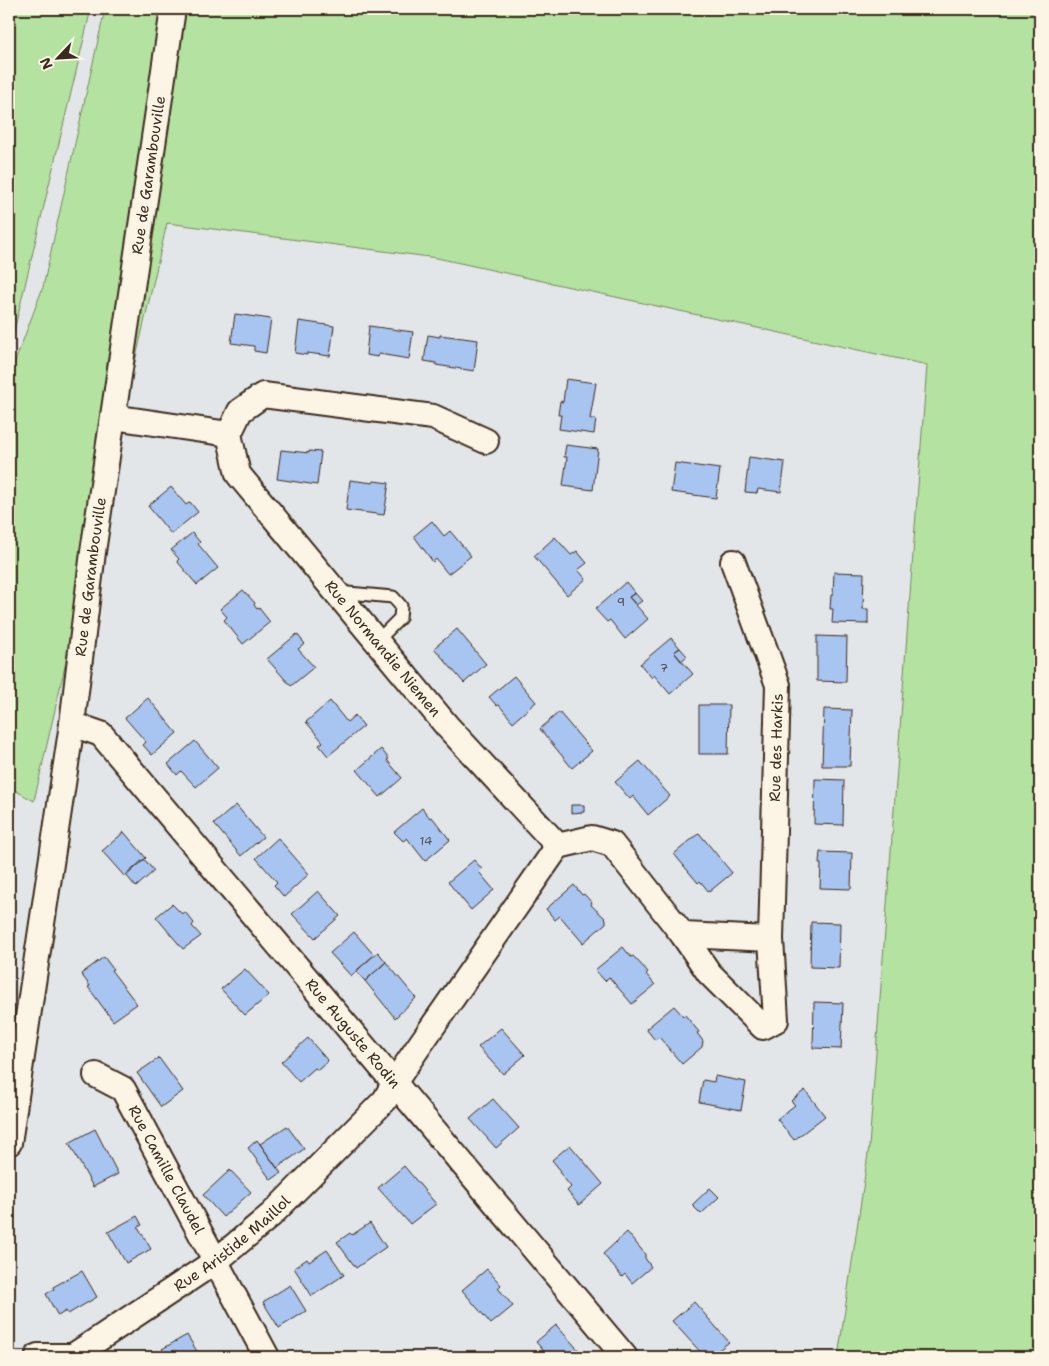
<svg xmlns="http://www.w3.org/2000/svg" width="1049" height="1366" font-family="'Shantell Sans',sans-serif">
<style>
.green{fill:#b4e2a0;stroke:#78865f}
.building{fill:#a8c4f0;stroke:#3b2a1e}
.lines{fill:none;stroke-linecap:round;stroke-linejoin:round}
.lane-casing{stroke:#3b2a1e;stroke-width:15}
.street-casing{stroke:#3b2a1e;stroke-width:28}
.lane{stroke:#fcf5e5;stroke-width:11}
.street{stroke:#fcf5e5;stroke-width:24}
.labels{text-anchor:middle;stroke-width:5;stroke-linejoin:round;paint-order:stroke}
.number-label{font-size:12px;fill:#565052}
.street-label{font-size:15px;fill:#3b2a1e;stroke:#fcf5e5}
</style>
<rect width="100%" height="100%" fill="#e3e6e8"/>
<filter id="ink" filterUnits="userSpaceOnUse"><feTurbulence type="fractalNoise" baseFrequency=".02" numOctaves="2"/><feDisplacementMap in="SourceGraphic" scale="10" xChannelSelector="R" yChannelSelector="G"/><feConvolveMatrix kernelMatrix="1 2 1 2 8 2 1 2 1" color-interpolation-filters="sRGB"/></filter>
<g filter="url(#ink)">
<!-- green -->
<path class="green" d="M9,9H91L9,352Z
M105,9H1040V1357H838L869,1147L927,365L437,258L167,223L34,801L9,787V378L43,287Z"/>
<!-- building -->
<path class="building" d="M235,314L271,319L266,353L254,351V346L231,343Z
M299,321L334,326L330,356L307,353V355L295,353Z
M369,326L413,332L409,359L379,354L378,357L366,355Z
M428,335L440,337V335L478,340L474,371L436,365V363L424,361Z
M566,379L596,383L590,419H596L594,434L559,429L561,415H558L560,401L563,402Z
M566,445L598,449L593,490L563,486L567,457H564Z
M281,450L309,453V451L321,452L317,485L277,479Z
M749,457L785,462L781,492L758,489L757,493L745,492Z
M675,463L720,469L716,498L671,492Z
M350,480L373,483L374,481L389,483L384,515L346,510Z
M171,487L186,505L190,502L198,512L171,534L148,506Z
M432,521L444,536L450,531L471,556L448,574L436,559L433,562L414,536Z
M192,533L200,542L198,544L218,568L197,585L177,561L179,559L171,550Z
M555,537L571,555L577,551L587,563L578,570L586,579L567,595L534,556Z
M834,572L864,573L863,609H868V624L832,623L833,609H830L831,595H833Z
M626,582L635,593L629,597L648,619L625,639L610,620L607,622L595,609Z
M243,590L255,603L254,605L257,609L259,608L270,622L243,644L224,620L227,617L220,609Z
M635,593L642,601L636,605L629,597Z
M457,629L486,664L464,683L434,648Z
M297,634L305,644L298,649L314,667L291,686L267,659Z
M817,636L847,637L846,682L817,681Z
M671,638L680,648L674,652L693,674L670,694L654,675L652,678L640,664Z
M680,648L687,656L681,661L674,652Z
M514,676L536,702L513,722L499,705L497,706L489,697Z
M148,698L177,733L152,755L143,745L146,742L125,718Z
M330,701L347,722L355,715L364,726L328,756L319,745L323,742L306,722Z
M699,705H729L728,754H699Z
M824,709L852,710L850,766H822Z
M559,712L592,751L572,768L540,729Z
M195,741L218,768L196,787L181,771L177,775L168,764Z
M381,749L389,759L387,760L402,778L380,797L357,770Z
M640,761L670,796L648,815L633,796L630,799L615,782Z
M815,779L844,780L843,825L814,824Z
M236,805L263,837L241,856L214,824Z
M571,805H584V812L571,813Z
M422,808L430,818L432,817L450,840L425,861L407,838L403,841L394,832Z
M124,832L146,858L125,877L102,851Z
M699,833L732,873L709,892L700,881L698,883L674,854Z
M278,838L309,874L284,897L274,885L277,882L256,858Z
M820,852L852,853L851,889L820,888L821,864H819Z
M144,859L154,871L136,887L126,875Z
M474,860L482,869L479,872L494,890L471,910L448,882Z
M574,885L582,895L584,894L592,903L591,905L606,919V923L583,943L560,916L555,920L546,909Z
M318,891L340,916L315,938L292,914Z
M172,904L182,914L185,912L194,923L192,926L201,936L183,949L156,917Z
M811,922L840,923L839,968L810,967Z
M354,932L374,955L351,976L330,953Z
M623,947L631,957L633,956L648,972L646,974L655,985L632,1004L609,977L605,981L595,970Z
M378,952L386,962L365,981L356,971Z
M104,957L113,969L111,970L137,1004L113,1021L88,987L90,986L81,974Z
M386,962L416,998L395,1018L365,981Z
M245,969L269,995L245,1015L221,989Z
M814,1002L843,1003L841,1049L813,1048Z
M674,1006L683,1016L685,1015L699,1032L697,1033L703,1041L702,1047L682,1064L659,1037L655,1040L646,1029Z
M501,1028L525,1055L503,1074L478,1047Z
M308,1038L328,1061L318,1070L315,1068L299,1082L281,1062Z
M159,1058L183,1091L161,1107L137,1073Z
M715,1076L746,1082L741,1110L699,1102L703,1080L714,1082Z
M805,1090L825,1116L794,1140L777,1119L795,1105L791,1101Z
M493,1099L519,1128L496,1148L470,1119Z
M287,1126L304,1149L277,1168L260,1144Z
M95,1129L118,1174L93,1187L69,1143Z
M257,1140L281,1173L271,1180L248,1148Z
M570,1145L603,1184L579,1205L567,1191L571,1187L559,1172L561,1171L552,1160Z
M404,1166L436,1204L410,1224L378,1188Z
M230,1170L251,1192L223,1217L203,1195Z
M710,1188L719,1197L701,1214L692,1205Z
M137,1216L142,1225L138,1227L151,1249L126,1263L108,1232Z
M370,1223L386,1247L356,1268L337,1242L350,1233L352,1235Z
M627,1232L645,1254V1258L651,1267L632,1283L625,1274L622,1277L603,1254Z
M327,1250L344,1275L312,1296L294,1268L307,1259L309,1262Z
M487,1269L501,1285L498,1288L513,1306L491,1324L462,1290Z
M82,1271L97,1297L68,1314L66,1311L58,1316L46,1294L54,1289L53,1287Z
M290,1285L306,1311L279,1328L263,1302Z
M694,1302L729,1342L710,1357H705L672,1321Z
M556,1325L582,1354L578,1357H549L536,1342Z
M187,1335L198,1353L201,1352L204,1357H166L162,1349Z"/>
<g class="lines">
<defs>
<path id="lane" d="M337,592L393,597L401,606L400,618L377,641"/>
<g id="street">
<path d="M113,417L229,434"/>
<path id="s1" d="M486,441L433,417L263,395L240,411L229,434L238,474L447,726L558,846"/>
<path id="s2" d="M72,724L101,734L625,1357"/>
<path id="s3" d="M558,846L592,838L612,844L683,935L709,973L763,1027L776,1020L771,939L778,685L733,562"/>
<path d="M683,935L771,939"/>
<path id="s4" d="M96,1075L123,1089L267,1357"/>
<path id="s5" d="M9,1143L72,724L93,552L173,9"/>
<path id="s6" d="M38,1356H73L216,1261L271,1215L385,1100L394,1083L417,1049L558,846"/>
</g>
</defs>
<!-- lane casing -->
<use href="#lane" class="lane-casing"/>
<!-- street casing -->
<use href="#street" class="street-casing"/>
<!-- lane -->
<use href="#lane" class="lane"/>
<!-- street -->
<use href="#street" class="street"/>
</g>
</g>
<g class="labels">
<!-- number labels -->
<g class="number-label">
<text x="621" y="606">9</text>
<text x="664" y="672">7</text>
<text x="426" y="845">14</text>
</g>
<!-- street labels -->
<g class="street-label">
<text dy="5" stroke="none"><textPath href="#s5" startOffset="978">Rue de Garambouville</textPath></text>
<text dy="5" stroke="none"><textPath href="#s5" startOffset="572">Rue de Garambouville</textPath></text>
<text dy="5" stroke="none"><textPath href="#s1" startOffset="551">Rue Normandie Niemen</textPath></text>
<text dy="5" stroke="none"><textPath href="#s3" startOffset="581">Rue des Harkis</textPath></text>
<text dy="5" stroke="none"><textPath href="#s2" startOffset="422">Rue Auguste Rodin</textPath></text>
<text dy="5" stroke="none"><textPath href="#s4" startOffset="122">Rue Camille Claudel</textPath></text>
<text dy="5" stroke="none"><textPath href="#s6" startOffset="230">Rue Aristide Maillol</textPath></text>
</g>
</g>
<!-- margin -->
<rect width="1049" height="1366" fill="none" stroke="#fcf5e5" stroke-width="30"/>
<rect x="15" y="15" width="1019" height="1336" fill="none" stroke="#3b2a1e" stroke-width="2" filter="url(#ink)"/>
<!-- north arrow -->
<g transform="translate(58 58) rotate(245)" stroke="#fcf5e5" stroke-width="4" paint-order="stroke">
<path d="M0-4L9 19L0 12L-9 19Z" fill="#3b2a1e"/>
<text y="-8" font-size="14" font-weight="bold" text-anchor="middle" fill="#3b2a1e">N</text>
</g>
</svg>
